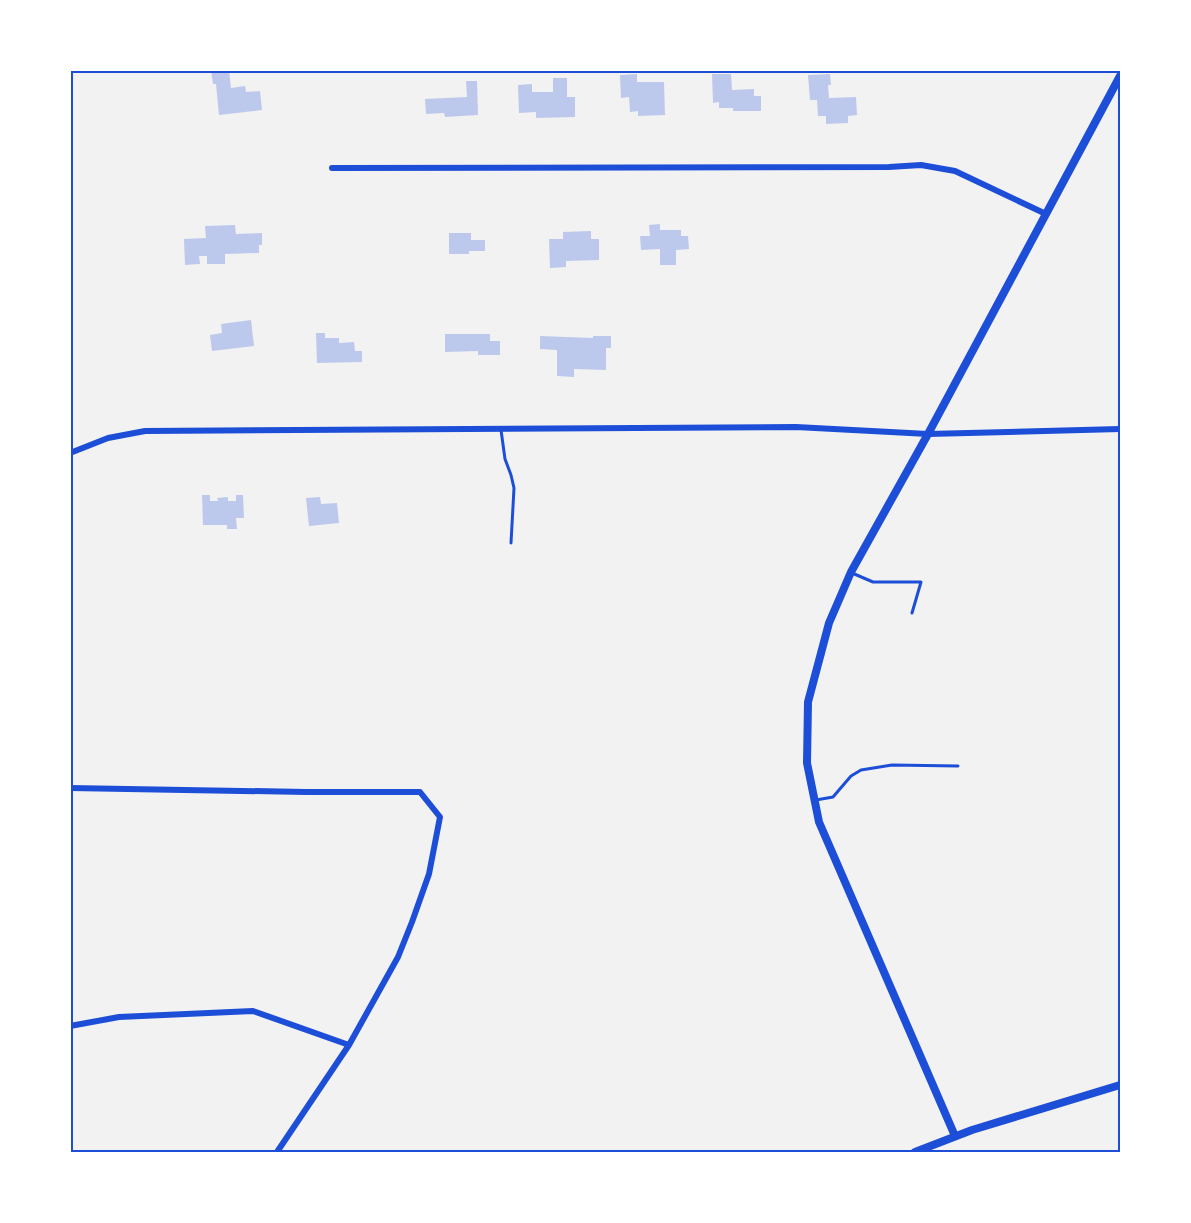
<svg xmlns="http://www.w3.org/2000/svg" width="1191" height="1223" font-family="Poppins,sans-serif">
<style>
.building{fill:#bdc9ec}
.lines{fill:none;stroke-linecap:round;stroke-linejoin:round}
.service{stroke:#1d4ed8;stroke-width:3}
.minor{stroke:#1d4ed8;stroke-width:6}
.tertiary{stroke:#1d4ed8;stroke-width:8}
.neatline{fill:none;stroke:#1d4ed8;stroke-width:2}
</style>
<rect width="100%" height="100%" fill="#f2f2f2"/>
<!-- building -->
<path class="building" d="M211,70H229L231,88L245,86L246,92L260,91L262,110L219,115L216,84H213Z
M637,74V82H664L665,115L638,116V111L630,112L629,97L621,98L620,75Z
M712,74H731L732,90L754,89V96H761V111H733V108H719V102L713,103Z
M830,74L831,85H828L829,98L856,97L857,115L848,116V123L826,124V116H818L817,100H810L808,75Z
M553,78H567V97H575V117L536,118V112L519,113L518,85L532,84V92H553Z
M466,81H477L478,115L445,117L444,113L426,114L425,99L467,97Z
M660,224V230H681V236H688L689,249L676,250V265H660V249L641,250L640,236H650L649,225Z
M235,225L236,234L262,233V245H259V253L225,254V264H207V256H199L200,264L185,265L184,239L206,238L205,226Z
M591,231V239H599V260L566,261V267L550,268L549,239H563V232Z
M449,233H471V240H485V251H469V254H449Z
M251,320L254,346L212,351L210,335L222,333L221,324Z
M316,333H325V338H339V343L354,342L355,351H362V362L317,363Z
M445,334H490V341H500V355H478V351L445,352Z
M540,336L593,338V336H611V348H606V370L574,369V377L557,376V350L540,349Z
M202,495H210V501H218L217,498L228,497V501H236V495H243L244,518H236L237,529H227V525H203Z
M320,497L321,504L337,503L339,523L309,526L306,498Z"/>
<g class="lines">
<!-- service -->
<path class="service" d="M501,430L505,459L511,475L514,488L511,543
M852,573L873,582H921L912,613
M816,800L833,797L851,776L861,770L892,765L958,766"/>
<!-- minor -->
<path class="minor" d="M332,168L889,167L921,165L955,171L1046,214
M70,453L108,438L145,431L796,427L928,434L1120,429
M70,788L306,792H420L440,817L429,874L412,922L398,957L349,1045L277,1152
M70,1026L119,1017L253,1011L349,1045"/>
<!-- tertiary -->
<path class="tertiary" d="M955,1136L819,822L807,763L808,702L829,623L851,572L928,434L1120,76
M915,1152L972,1130L1120,1085"/>
</g>
<!-- border -->
<rect width="1191" height="1223" fill="none" stroke="#ffffff" stroke-width="144"/>
<rect x="72" y="72" width="1047" height="1079" class="neatline"/>
</svg>
